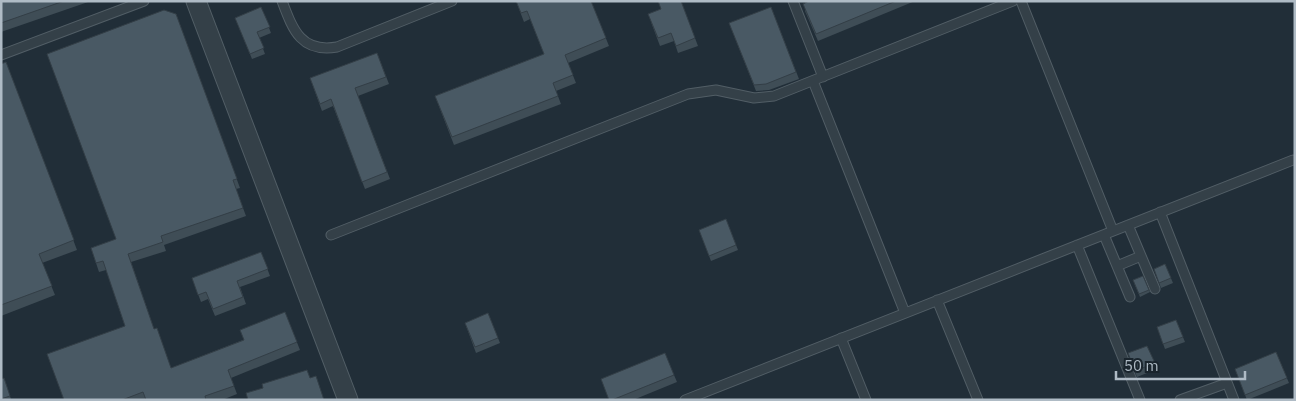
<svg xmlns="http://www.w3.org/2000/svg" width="1296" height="401" font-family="'IBM Plex Sans',sans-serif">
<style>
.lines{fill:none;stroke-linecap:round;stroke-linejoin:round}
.lane-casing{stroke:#525e66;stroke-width:11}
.street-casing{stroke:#525e66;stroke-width:21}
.lane{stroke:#344048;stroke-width:9}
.street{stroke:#344048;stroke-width:19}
.wall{fill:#3f4d56}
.building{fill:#495964;stroke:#333e46}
</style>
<rect width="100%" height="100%" fill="#212e38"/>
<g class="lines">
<defs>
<path id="lane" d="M282,1C293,30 301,53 337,47L452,1
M793,1L823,77
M1021,1L1113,231
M1,55L144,1
M813,81L905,313
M1160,212L1234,400
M1128,225L1155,289
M331,235L688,94L716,90L754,98L774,96L1013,1
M1104,235L1130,297
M1077,245L1140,400
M1117,266L1141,256
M937,300L978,400
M841,338L866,400
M685,400L1293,160
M1180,400L1227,383"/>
<path id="street" d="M196,1L348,400"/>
</defs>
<!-- lane casing -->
<use href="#lane" class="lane-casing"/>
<!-- street casing -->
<use href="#street" class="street-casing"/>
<!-- lane -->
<use href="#lane" class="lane"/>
<!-- street -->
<use href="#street" class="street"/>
</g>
<!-- wall -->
<path class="wall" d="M1,1H91L1,32Z
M516,1H591L609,46L568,63L576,83L556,91L561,104L454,145L435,96L544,54L530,19L524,22Z
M681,1L698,46L678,53L674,41L660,46L651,22Z
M809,1H915L818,41L805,11Z
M261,7L271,33L259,38L265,54L252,59L235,18Z
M771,7L799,79L769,90L756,91L729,23Z
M176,14L240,188L236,189L246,216L164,245L166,251L131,262L154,329L171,368L243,340L285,312L300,350L231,378L237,394L222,400H64L125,326L106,270L99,272L91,248L116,239Z
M377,53L389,84L358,96L390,179L365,189L333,106L322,111L310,78Z
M6,62L77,250L42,263L55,295L1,316V64Z
M726,219L738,250L711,261L699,230Z
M261,252L270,276L240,287L246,304L215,316L208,299L201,302L192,278Z
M1165,264L1173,283L1161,288L1154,269Z
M1143,276L1150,292L1140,297L1133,280Z
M488,313L500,343L476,353L465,323Z
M1176,320L1185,342L1165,349L1157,327Z
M1276,352L1289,383L1247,400L1235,369Z
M1128,353L1155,363L1157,369L1137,377Z
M674,375L677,382L633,400H609Z
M4,378L11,399L8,400H1V379Z"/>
<!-- building -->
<path class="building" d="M1,1H64L1,23Z
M516,1H591L606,38L565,55L573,75L553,83L558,96L452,137L435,96L544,54L527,11L521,13Z
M658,1H681L695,38L676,46L671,33L658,38L648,14L661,9Z
M809,1H896L816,34L803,4Z
M261,7L270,27L257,32L264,48L250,54L235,18Z
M771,7L796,72L766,84L754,85L729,23Z
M164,10L176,14L237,179L233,180L243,208L161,236L163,242L128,254L154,329L157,328L171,368L244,340L240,330L285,312L297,342L228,370L234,386L205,396L206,400H146L143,392L122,400H64L47,354L125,326L103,261L96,263L91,248L116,239L47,54Z
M377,53L386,77L355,88L387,172L362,182L331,99L320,104L310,78Z
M6,62L74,240L39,254L52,286L1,305V64Z
M726,219L736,245L709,256L699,230Z
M261,252L268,269L237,281L243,297L213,309L206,292L198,295L192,278Z
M1165,264L1171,278L1159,283L1154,269Z
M1143,276L1149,290L1139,294L1133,280Z
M488,313L498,338L475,347L465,323Z
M1176,320L1183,337L1163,344L1157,327Z
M1147,346L1155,363L1135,371L1128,353Z
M1276,352L1287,378L1245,395L1235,369Z
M665,353L674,375L612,400H609L601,379Z
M307,370L310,378L316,376L324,400H248L246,393L263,388L262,384Z
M4,378L10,396L1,399V379Z"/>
<!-- border -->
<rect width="1296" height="401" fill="none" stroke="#afbbc5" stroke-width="5"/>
<!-- scale -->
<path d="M1116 371v8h129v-8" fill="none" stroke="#afbbc5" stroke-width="2.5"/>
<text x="1124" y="371" font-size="15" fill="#afbbc5" stroke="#1a252d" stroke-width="4" paint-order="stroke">50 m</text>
</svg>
